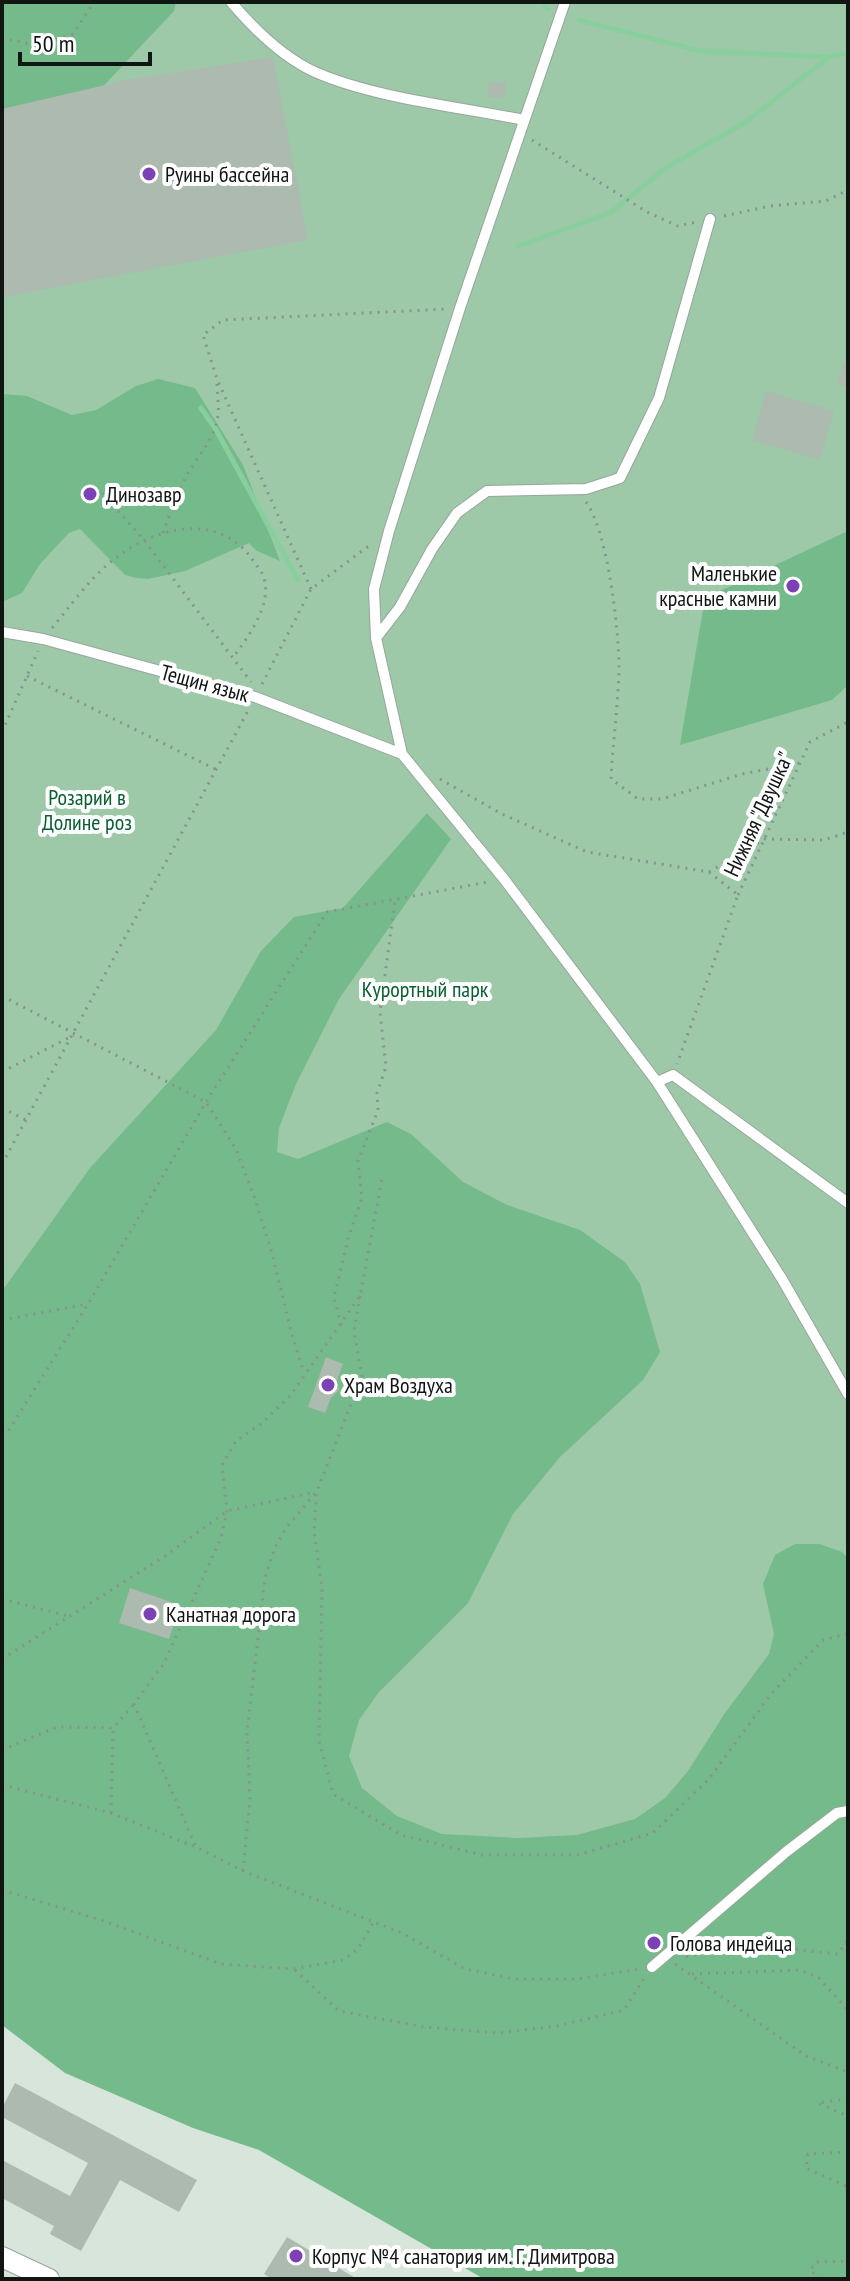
<svg xmlns="http://www.w3.org/2000/svg" width="850" height="2281" font-family="'PT Sans Narrow',sans-serif">
<style>
.green{fill:#9dc9a9}
.forest{fill:#75ba8a}
.lines{fill:none;stroke-linecap:round;stroke-linejoin:round}
.stream{stroke:#89cf9e;stroke-width:5}
.building{fill:#acbab0}
.service-casing{stroke:#98a59b;stroke-width:12}
.minor-casing{stroke:#98a59b;stroke-width:22}
.path{stroke:#88938b;stroke-width:3;stroke-dasharray:2 6;stroke-linecap:butt}
.service{stroke:#fff;stroke-width:10}
.minor{stroke:#fff;stroke-width:20}
.poi-dot{fill:#7c41b7;stroke:#fff;stroke-width:3}
.labels{text-anchor:middle;stroke-width:8;stroke-linejoin:round;paint-order:stroke}
.poi-label{font-size:22px;fill:#111613;stroke:#fff;text-anchor:start}
.street-label{font-size:22px;fill:#111613;stroke:#fff}
.park-label{font-size:22px;fill:#095d31;stroke:#fff}
</style>
<rect width="100%" height="100%" fill="#d7e5da"/>
<!-- green -->
<path class="green" d="M2,2H848V2279L2,1976Z"/>
<!-- forest -->
<path class="forest" d="M2,2H176L174,11L93,97L2,131Z
M158,379L195,388L243,465L280,561L257,551L249,543L185,571L148,579L136,578L125,575L80,529L69,533L40,564L22,593L2,602V394L27,396L72,415L96,410L136,386Z
M848,531V685L832,700L680,745L705,598Z
M427,813L451,839L339,999L296,1084L279,1128L277,1152L298,1159L387,1122L411,1134L463,1182L507,1205L580,1230L625,1262L640,1284L660,1352L643,1380L560,1457L513,1514L468,1603L379,1692L359,1720L349,1756L362,1788L397,1816L442,1834L518,1838L577,1835L635,1819L665,1798L688,1771L725,1713L769,1654L774,1634L763,1584L775,1555L795,1544H820L842,1552L848,1558V2279H484L259,2150L193,2128L65,2073L2,2025V1291L90,1168L216,1030L261,951L294,917L343,908Z"/>
<g class="lines">
<!-- stream -->
<path class="stream" d="M542,2L548,9
M579,20L700,51L829,57L848,53
M518,246L610,213L667,167L746,122L829,57
M201,408L215,428L298,580"/>
</g>
<!-- building -->
<path class="building" d="M273,57L308,240L2,297V109L127,80Z
M489,82L506,83L505,98L488,97Z
M844,362L848,363V387L837,384Z
M766,391L834,411L820,460L752,440Z
M326,1357L343,1364L337,1380L339,1390L331,1398L325,1413L308,1407Z
M130,1588L180,1605L169,1639L119,1623Z
M15,2083L197,2180L179,2212L120,2180L81,2251L50,2234L54,2226L2,2198V2160L70,2196L88,2163L2,2117V2108Z
M287,2237L357,2279H272L264,2274Z"/>
<g class="lines">
<defs>
<path id="service" d="M231,2C254,29 282,57 315,72C374,98 460,107 524,120
M565,2L460,308L389,531L374,589L376,638L402,754L504,879L657,1082L782,1279L848,1394
M2,632L43,639L255,697L402,754
M376,638L400,607L432,549L457,513L487,491L586,489L620,478L659,398L710,219
M657,1082L673,1075L848,1203
M652,1967L786,1852L837,1813L848,1811"/>
<path id="minor" d="M2,2257L49,2279"/>
</defs>
<!-- service casing -->
<use href="#service" class="service-casing"/>
<!-- minor casing -->
<use href="#minor" class="minor-casing"/>
<!-- path -->
<path class="path" d="M2,38L39,46L73,34L94,2
M532,140L647,212L678,226L697,222
M724,216L770,206L826,201L848,190
M102,493L144,540L251,682
M586,502C608,532 619,630 619,669C618,705 613,742 611,779L638,799H662L742,774L800,763
M163,533C170,513 177,494 187,475C197,457 212,442 217,421C220,409 217,395 217,383
M311,589L217,379L203,335L223,320L446,309
M52,628C82,592 101,561 145,540C184,522 229,523 254,562C257,566 263,573 264,578C272,604 249,636 234,656
M27,676L217,770
M262,684L311,589L370,545
M2,732L38,651
M440,779L502,814L587,852L709,872L738,895L677,1064
M709,872L765,839L824,840L848,832
M738,895L810,742L848,722
M2,996L206,1102L236,1149L255,1199L272,1253L292,1335L304,1373
M2,1072L74,1035
M2,1108L26,1120
M2,1164L249,709
M360,1296L354,1331L362,1376L317,1491L314,1531L322,1588L319,1740L333,1794L401,1835L482,1855H577L653,1833L709,1779L771,1694L823,1640L848,1634
M2,1320L88,1304
M341,1325L334,1297L349,1235L362,1198L358,1161L378,1110L377,1093L386,1067L380,1012L395,901
M2,1433H7L88,1304L206,1102L327,912L488,882
M2,1599L68,1616
M2,1659L165,1556L227,1511L315,1492
M2,1750L57,1727L113,1728L134,1704
M2,1785L111,1813L196,1847L243,1871L402,1933L465,1969L515,1979H577L640,1969
M111,1813L113,1728
M195,1845L134,1704L163,1665L221,1538L227,1511L222,1465L236,1441L262,1423L290,1396L360,1296L383,1174
M243,1871L250,1799L247,1732L265,1578L275,1547L287,1527L316,1492
M2,1890L101,1920L221,1964L293,1969L343,1960L358,1949L373,1923
M686,1957L735,1943L838,1954L848,1940
M675,1964L806,2056L848,2072
M295,1970L339,2011L424,2027L498,2033L557,2026L624,2010L645,1977
M692,1974L800,1970L819,1978L848,2010
M848,2099L818,2103L848,2116
M848,2152L808,2154L806,2168L848,2187
M820,2279L810,2270L817,2262L848,2261"/>
<!-- service -->
<use href="#service" class="service"/>
<!-- minor -->
<use href="#minor" class="minor"/>
</g>
<!-- markers -->
<g class="poi-dot">
<circle cx="149" cy="174" r="8"/>
<circle cx="90" cy="494" r="8"/>
<circle cx="793" cy="586" r="8"/>
<circle cx="328" cy="1385" r="8"/>
<circle cx="150" cy="1614" r="8"/>
<circle cx="654" cy="1943" r="8"/>
<circle cx="296" cy="2256" r="8"/>
</g>
<g class="labels">
<!-- poi labels -->
<g class="poi-label">
<text x="165" y="182">Руины бассейна</text>
<text x="106" y="502">Динозавр</text>
<text x="777" y="581" text-anchor="end">Маленькие<tspan x="777" dy="25">красные камни</tspan></text>
<text x="344" y="1393">Храм Воздуха</text>
<text x="166" y="1622">Канатная дорога</text>
<text x="670" y="1951">Голова индейца</text>
<text x="312" y="2264">Корпус №4 санатория им. Г. Димитрова</text>
</g>
<!-- street labels -->
<g class="street-label">
<text transform="translate(205 683) rotate(15)" y="8">Тещин язык</text>
<text transform="translate(758 814) rotate(-65)" y="8">Нижняя "Двушка"</text>
</g>
<!-- park labels -->
<g class="park-label">
<text x="87" y="805">Розарий в<tspan x="87" dy="25">Долине роз</tspan></text>
<text x="425" y="997">Курортный парк</text>
</g>
</g>
<!-- border -->
<rect width="850" height="2281" fill="none" stroke="#111613" stroke-width="8"/>
<!-- scale -->
<path d="M20 52v12h130v-12" fill="none" stroke="#111613" stroke-width="4"/>
<text x="32" y="52" font-size="24" fill="#111613" stroke="#ffffff" stroke-width="6" paint-order="stroke">50 m</text>
</svg>
